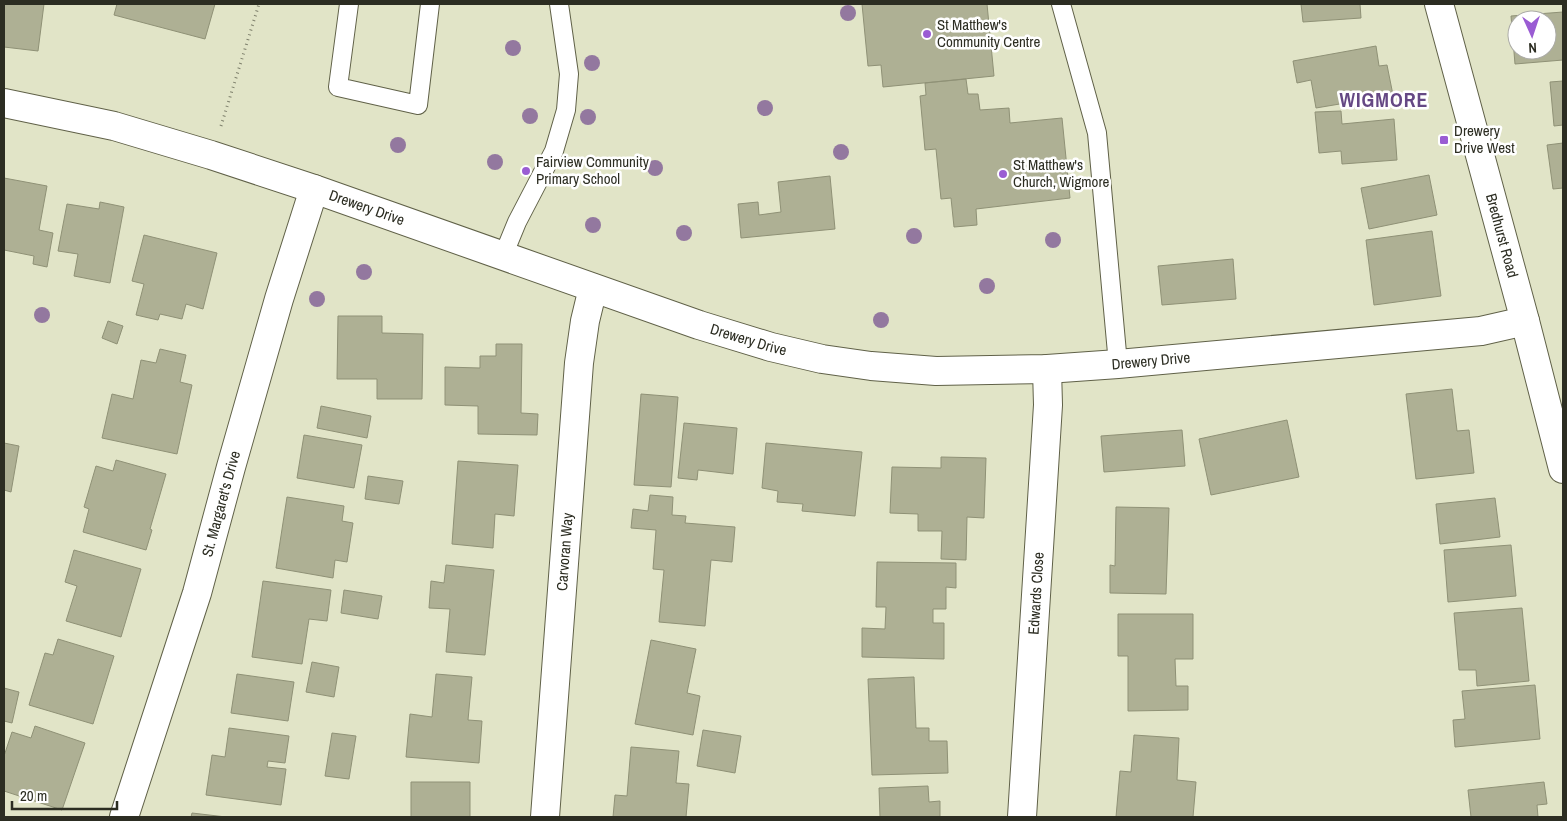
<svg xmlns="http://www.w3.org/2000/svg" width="1567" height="821" font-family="'Archivo Narrow',sans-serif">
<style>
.building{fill:#aeb094;stroke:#8f9176;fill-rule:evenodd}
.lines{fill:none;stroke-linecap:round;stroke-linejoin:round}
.lane-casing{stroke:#606148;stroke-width:20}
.street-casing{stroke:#606148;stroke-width:30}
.path{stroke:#7f816d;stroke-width:3;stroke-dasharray:1 4;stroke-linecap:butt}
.lane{stroke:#fff;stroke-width:18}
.street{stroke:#fff;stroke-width:28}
.tree{fill:#93789f}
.poi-dot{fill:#9a5cd3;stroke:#fff;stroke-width:2}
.labels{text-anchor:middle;stroke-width:5;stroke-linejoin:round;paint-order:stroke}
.poi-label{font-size:15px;fill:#2c2d22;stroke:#fff;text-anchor:start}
.street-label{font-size:15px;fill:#2c2d22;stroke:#fff}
.district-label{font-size:20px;font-weight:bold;letter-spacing:1px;fill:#654884;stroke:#fff}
</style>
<rect width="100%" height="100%" fill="#e1e4c7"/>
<!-- building -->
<path class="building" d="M4,4H44L38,51L4,47Z
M117,4H215L205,39L114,15Z
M862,4H987L994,76L883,87L881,65L868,66Z
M1301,4H1360L1361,18L1303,22Z
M1563,12V60L1515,64L1511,16ZM1517,20H1547V50H1517Z
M1376,46L1379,66L1387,65L1393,95L1316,108L1311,80L1297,83L1293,61Z
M966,79L968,94H978L980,110L1009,108L1010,123L1062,118L1070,198L976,209L977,225L954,227L951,198L941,199L936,149L925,150L920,96L926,95L925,83Z
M1563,81V125L1554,126L1550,82Z
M1341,111L1342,124L1394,119L1397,160L1342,164L1341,151L1319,153L1315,112Z
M1563,143V188L1553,189L1547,145Z
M1429,175L1437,215L1369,229L1361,188Z
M830,176L835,229L741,238L738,204L758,202L759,215L781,212L778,182Z
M4,178L47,186L39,230L53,233L47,267L33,264L34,256L4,250Z
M100,202L124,207L110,283L74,276L78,254L58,251L67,204L99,209Z
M1432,231L1441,296L1374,305L1366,240Z
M144,235L217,253L203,309L186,304L182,319L160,314L158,320L136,315L144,284L132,281Z
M1233,259L1236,299L1162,305L1158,266Z
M338,316H382V333L423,334L422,399H377V379H337Z
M108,321L123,326L117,344L102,338Z
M496,344H522L521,413L538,414L537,435L478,434V406L445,405V367L480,368V356H496Z
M160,349L186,355L180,382L192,385L177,454L102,438L112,394L133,399L141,360L156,363Z
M1452,389L1457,431L1469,430L1474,473L1416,479L1406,394Z
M641,394L678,397L671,487L634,485Z
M321,406L371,416L367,438L317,428Z
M1287,420L1299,477L1211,495L1199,439Z
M684,423L737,428L733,474L698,470L697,480L678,478Z
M1182,430L1185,466L1104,472L1101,436Z
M304,435L362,445L354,488L297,478Z
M4,443L19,446L11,492L4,490Z
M766,443L862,452L855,516L802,511L803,504L777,502L778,491L762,488Z
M941,457L986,458L984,518L967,517L966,560L941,559L942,531H918V514L890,513L892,467L941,468Z
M116,460L166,474L150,529L152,530L146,550L83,532L89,509L84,507L96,466L113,471Z
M458,461L518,465L514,516L495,514L493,548L452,544Z
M368,476L403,481L399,504L365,499Z
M650,495L673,497L672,515L686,516L685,523L735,527L732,562L711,560L705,626L659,622L664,570L653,569L656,530L631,528L633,509L648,511Z
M287,497L344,506L342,521L353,523L347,562L335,560L333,578L276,568Z
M1495,498L1500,537L1440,544L1436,504Z
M1116,507L1169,508L1166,594L1110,593V565L1115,566Z
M1511,545L1516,596L1448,602L1444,550Z
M74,550L141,569L121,637L66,621L77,586L65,582Z
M877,562L956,563V588L946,587V609H933V623H944V659L862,657V628L885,629L886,607H876Z
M446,565L494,570L485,655L446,652L450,609L429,608L431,581L444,583Z
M263,581L331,590L327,621L309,619L302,664L252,657Z
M344,590L382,596L378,619L341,613Z
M1522,608L1529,681L1477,686L1476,670H1459L1454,613Z
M1118,614H1193V659H1175L1176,686H1188V710L1128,711V656H1118Z
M58,639L114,656L93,724L29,705L45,653L53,655Z
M651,640L696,649L687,693L700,696L693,735L635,724Z
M312,662L339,667L334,697L306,692Z
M237,674L294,682L288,721L231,713Z
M436,674L472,677L468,720L482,721L479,763L406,757L410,714L432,717Z
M914,677L916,728H929V741H947L948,773L872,775L868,679Z
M1535,685L1540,739L1455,747L1453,720L1465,719L1462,691Z
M4,688L19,692L12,723L4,721Z
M35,726L85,743L62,810L4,791V756L12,732L31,738Z
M229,728L289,736L285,763L268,761L267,767L286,769L281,805L206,795L212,755L225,757Z
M703,730L741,736L735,773L697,766Z
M332,733L356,736L349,779L325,776Z
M1134,735L1179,738L1177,780L1196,782L1193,817H1116L1120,771L1131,772Z
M631,747L679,751L676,783L689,784L686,817H613L615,795L627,796Z
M411,782H470V817H411Z
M1544,782L1547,804L1537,805L1538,817H1471L1468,790Z
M928,786L929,802L940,801V817H880L879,788Z
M192,813L226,817H191Z"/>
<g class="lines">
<defs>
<path id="lane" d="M349,4L338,87L418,105L430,4
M1061,4L1097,133L1118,364
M503,256L517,222L554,151L566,110L569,74L559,4"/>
<g id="street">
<path id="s1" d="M1439,4L1525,321L1563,469"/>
<path id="s2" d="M4,103L114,126L211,155L314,189L699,325L771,347L822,359L871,366L936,371L1047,369L1118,364L1481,331L1525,321"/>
<path id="s3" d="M124,817L197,593L231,467L279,299L314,189"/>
<path id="s4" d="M545,817L579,363L585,321L593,288"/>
<path id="s5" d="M1022,817L1048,405L1047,369"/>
</g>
</defs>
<!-- lane casing -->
<use href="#lane" class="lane-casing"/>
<!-- street casing -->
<use href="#street" class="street-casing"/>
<!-- path -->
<path class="path" d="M221,126L259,4"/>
<!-- lane -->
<use href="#lane" class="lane"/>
<!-- street -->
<use href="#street" class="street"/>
</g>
<!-- trees -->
<g class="tree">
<circle cx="848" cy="13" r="8"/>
<circle cx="513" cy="48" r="8"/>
<circle cx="592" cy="63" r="8"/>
<circle cx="765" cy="108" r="8"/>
<circle cx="530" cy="116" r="8"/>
<circle cx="588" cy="117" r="8"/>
<circle cx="398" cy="145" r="8"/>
<circle cx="841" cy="152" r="8"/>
<circle cx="495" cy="162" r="8"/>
<circle cx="655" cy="168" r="8"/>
<circle cx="593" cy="225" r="8"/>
<circle cx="684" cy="233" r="8"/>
<circle cx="914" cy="236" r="8"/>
<circle cx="1053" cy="240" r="8"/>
<circle cx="364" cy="272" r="8"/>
<circle cx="987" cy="286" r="8"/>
<circle cx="317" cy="299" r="8"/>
<circle cx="42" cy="315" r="8"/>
<circle cx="881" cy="320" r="8"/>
</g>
<!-- markers -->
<g class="poi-dot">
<circle cx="927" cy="34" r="5"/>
<rect x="1439" y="135" width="10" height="10" rx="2.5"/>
<circle cx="526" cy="171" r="5"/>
<circle cx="1003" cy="174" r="5"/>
</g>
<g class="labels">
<!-- poi labels -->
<g class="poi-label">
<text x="937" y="30">St Matthew's<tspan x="937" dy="17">Community Centre</tspan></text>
<text x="1454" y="136">Drewery<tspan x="1454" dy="17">Drive West</tspan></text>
<text x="536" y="167">Fairview Community<tspan x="536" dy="17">Primary School</tspan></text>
<text x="1013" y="170">St Matthew's<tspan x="1013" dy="17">Church, Wigmore</tspan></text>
</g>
<!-- street labels -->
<g class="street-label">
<text dy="5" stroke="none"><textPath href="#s2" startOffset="378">Drewery Drive</textPath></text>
<text dy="5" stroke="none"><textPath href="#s1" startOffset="240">Bredhurst Road</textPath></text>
<text dy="5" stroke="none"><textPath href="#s2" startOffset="782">Drewery Drive</textPath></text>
<text dy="5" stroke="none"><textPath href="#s2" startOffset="1188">Drewery Drive</textPath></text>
<text dy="5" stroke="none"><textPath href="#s3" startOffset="328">St. Margaret's Drive</textPath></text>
<text dy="5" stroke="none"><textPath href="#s4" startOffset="266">Carvoran Way</textPath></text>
<text dy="5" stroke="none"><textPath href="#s5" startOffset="224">Edwards Close</textPath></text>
</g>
<!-- district labels -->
<g class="district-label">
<text x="1384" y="107">WIGMORE</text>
</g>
</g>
<!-- border -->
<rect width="1567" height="821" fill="none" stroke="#2c2d22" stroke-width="10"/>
<!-- north arrow -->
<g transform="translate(1532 35) rotate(177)"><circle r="24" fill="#ffffff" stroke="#ababa7"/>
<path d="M0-4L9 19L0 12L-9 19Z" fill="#9a5cd3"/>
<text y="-8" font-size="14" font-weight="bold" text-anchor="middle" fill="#2c2d22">N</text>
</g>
<!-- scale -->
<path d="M12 801v8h105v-8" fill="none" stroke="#2c2d22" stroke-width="2.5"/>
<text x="20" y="801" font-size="15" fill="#2c2d22" stroke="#ffffff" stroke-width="4" paint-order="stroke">20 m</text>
</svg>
